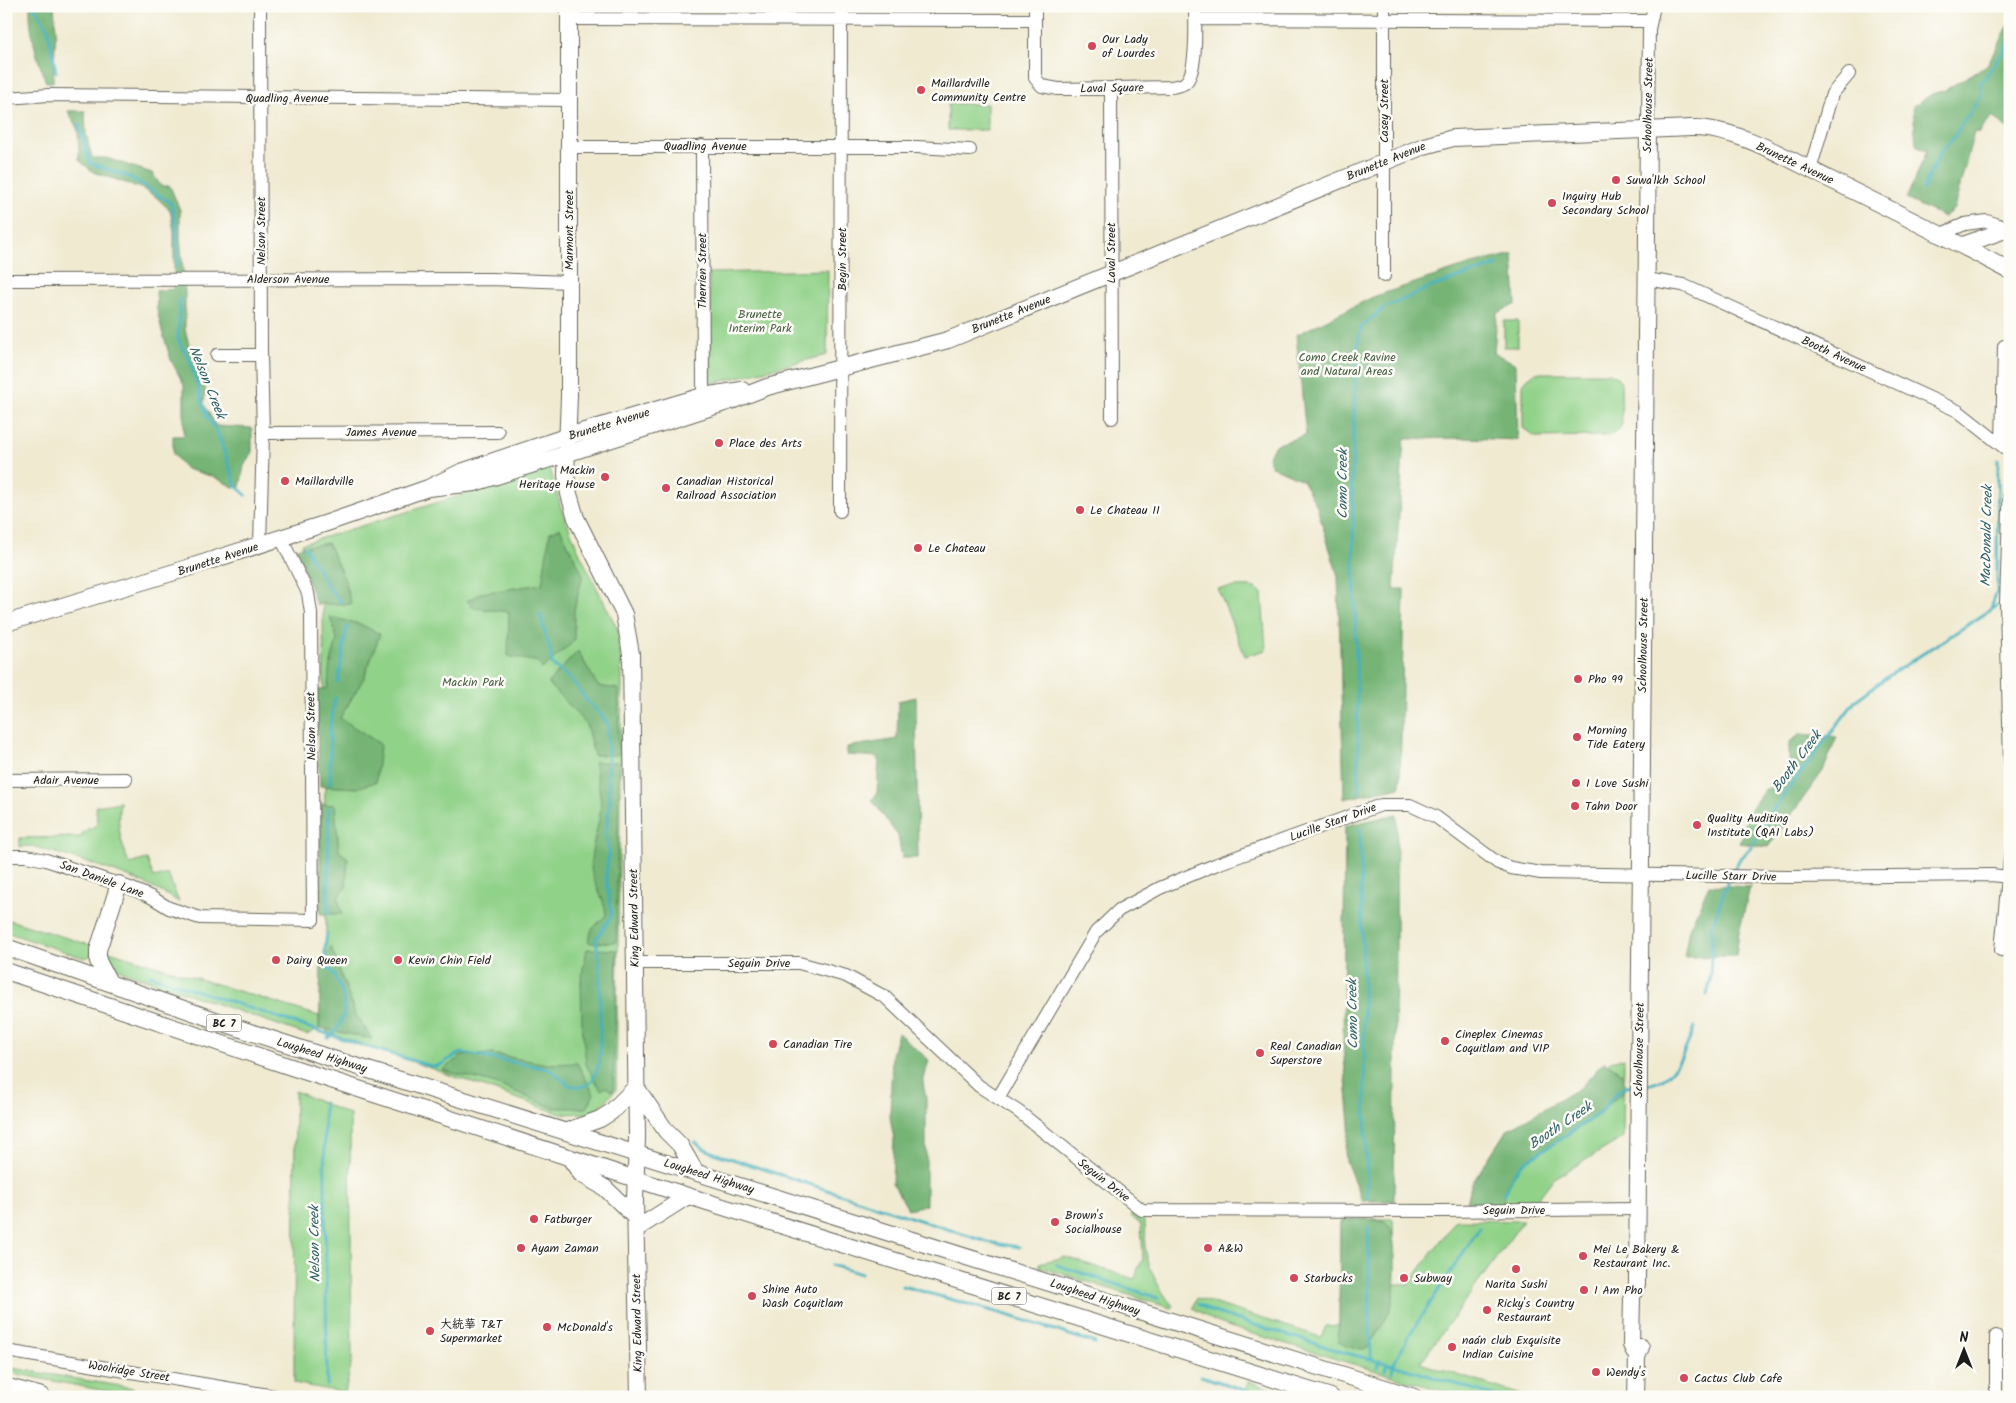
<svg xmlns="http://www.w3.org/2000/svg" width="2016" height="1403" font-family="Kalam,'LXGW WenKai TC',sans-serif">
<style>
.green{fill:#91d289;stroke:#567752}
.forest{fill:#74b475;stroke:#486848}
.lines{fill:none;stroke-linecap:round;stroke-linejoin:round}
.stream{stroke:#42b1be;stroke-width:3}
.minor-casing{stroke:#66645b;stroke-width:14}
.major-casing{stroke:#66645b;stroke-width:18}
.highway-casing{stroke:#66645b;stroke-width:21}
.minor{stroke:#fff;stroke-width:12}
.major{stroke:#fff;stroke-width:16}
.highway{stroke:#fff;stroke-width:19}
.poi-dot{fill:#d1495b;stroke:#fdfcf7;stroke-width:2}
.labels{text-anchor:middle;stroke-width:5;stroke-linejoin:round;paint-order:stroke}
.shield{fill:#fdfcf7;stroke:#605f5e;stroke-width:1}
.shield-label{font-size:11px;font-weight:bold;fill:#1c1c1c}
.poi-label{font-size:12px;fill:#1c1c1c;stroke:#fdfcf7;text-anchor:start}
.street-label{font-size:12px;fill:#1c1c1c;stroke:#fdfcf7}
.park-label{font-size:12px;fill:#455c42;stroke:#fdfcf7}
.water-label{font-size:14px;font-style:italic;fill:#2d5f65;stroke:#fdfcf7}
</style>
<rect width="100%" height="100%" fill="#fdfcf7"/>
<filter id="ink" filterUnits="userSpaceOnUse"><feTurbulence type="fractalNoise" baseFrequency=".02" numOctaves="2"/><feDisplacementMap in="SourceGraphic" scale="10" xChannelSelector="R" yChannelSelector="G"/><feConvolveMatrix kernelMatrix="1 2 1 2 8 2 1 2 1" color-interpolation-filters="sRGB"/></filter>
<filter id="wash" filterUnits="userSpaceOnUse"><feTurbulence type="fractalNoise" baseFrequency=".0096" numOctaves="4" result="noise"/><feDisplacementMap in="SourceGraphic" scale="20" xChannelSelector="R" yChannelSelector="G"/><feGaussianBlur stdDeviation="1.12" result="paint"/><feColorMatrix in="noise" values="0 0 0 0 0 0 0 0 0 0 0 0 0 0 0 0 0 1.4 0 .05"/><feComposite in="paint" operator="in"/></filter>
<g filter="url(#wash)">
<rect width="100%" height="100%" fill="#f0ead1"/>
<!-- green -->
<path class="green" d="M948,104H987V130H948Z
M828,270L827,355L711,384L709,273Z
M1504,321H1518V347H1504Z
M1535,373H1609C1616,376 1619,377 1621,384L1622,424L1619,430L1613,434L1607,436L1535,437L1523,428V382Z
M550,468L562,511L581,556L618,630L622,676L616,1090L594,1113L561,1114L327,1032L323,605L302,544Z
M1237,587C1246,587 1257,585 1262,594L1266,650L1245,656L1218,589Z
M120,802C116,828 121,840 129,864L147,859L154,878L168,874L179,902C134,874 82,861 32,846L20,847V838L80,837L84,831L97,825L96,806Z
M6,919L93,946L91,956L84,958L6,932Z
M103,949L319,1016V1028L307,1035L122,971L109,963Z
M1624,1058L1623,1138L1553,1179L1534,1204H1467L1516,1137L1586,1097L1610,1061Z
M295,1091L350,1115L352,1361L345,1393L294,1383Z
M1132,1213C1137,1214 1142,1216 1144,1222C1147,1228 1145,1238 1145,1245C1148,1269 1158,1288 1173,1306L1171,1308L1040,1267L1039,1263L1065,1257L1135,1279L1138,1268L1143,1259L1141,1225L1131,1216Z
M1343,1219H1393L1394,1284H1409L1456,1220L1523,1221L1420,1363L1528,1397L1459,1396L1227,1326L1214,1321L1193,1308L1197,1298L1321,1337L1326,1326L1339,1325L1340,1225Z
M6,1367L132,1388L135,1390L175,1391L216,1397H137L6,1372Z
M1248,1381L1297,1397H1244Z"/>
<!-- forest -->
<path class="forest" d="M30,6H54L56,30L53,82H46C37,58 29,32 30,6Z
M2010,23V127L2007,129L1992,116L1979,133L1974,132L1954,209L1944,217L1906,199L1927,151L1916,145L1913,106L1932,94L1945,90L1987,65Z
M68,111H85L86,134L92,158H106L152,173L161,186H170L180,210V237L185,294V329L191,353L207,371L204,404L216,426L252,428V452L244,466L240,487H233L214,477L186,469L173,454V436H184V385L171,360L162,331L157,310L156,291L174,289V231L170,210L156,197L141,188L93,172L79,160L78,130Z
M1513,254L1516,304L1497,313L1494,353L1516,364L1518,440L1467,438L1404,439L1394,589H1404L1400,787L1344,799L1338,576L1316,504L1302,480L1271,466L1268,457L1275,445L1306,435L1296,335L1373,297L1468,265Z
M560,528L583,575L574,610V641L542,669L538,662L508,656L509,612L474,608L467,601L481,593L542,584L550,532Z
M328,543L345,581L351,604H316L296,548Z
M330,617L360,624L380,634L364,678L340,718L380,744L376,782L357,788L320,786L315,691L328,688L329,670L337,640Z
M578,651L598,686L619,689L618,755H594L586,724L548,683Z
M916,697L918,858H902L898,836L872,800L877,793L879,757L847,755V747L897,739L898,701Z
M1801,734L1837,737L1823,771L1768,847L1740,843L1748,813L1763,792L1789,775V742Z
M594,762H619L616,942L590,943L588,941L592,929L606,915C605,898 592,883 591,867C590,849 598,830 600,813C602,795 597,779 594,762Z
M320,804L335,805L339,851L348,858L346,887L338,897L342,914H320Z
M1397,814L1394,1201H1362L1346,1161L1345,1150L1350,1124L1343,1046L1345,826Z
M1709,885L1750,887L1739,932L1736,956L1684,957L1689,929Z
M331,947L355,1013L372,1039L319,1028L321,961Z
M587,949L617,950L613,1092L606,1087L601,1090L586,1065L582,1025L581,979Z
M898,1033L929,1060L923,1083L926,1099V1205L908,1209L892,1183L894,1139L890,1117L892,1055Z
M492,1054L547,1064L577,1063L594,1094L587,1108H554L496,1084L442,1070L461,1056Z
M1604,1062L1614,1067L1624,1075V1091C1610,1103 1598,1116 1582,1126C1549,1148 1510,1159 1503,1204H1467L1471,1185L1506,1131L1581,1087Z
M1358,1219C1367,1220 1381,1218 1388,1225C1398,1235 1396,1294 1391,1308C1386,1322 1375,1336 1367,1349C1356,1349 1348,1348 1339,1342L1337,1334L1339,1327L1340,1225L1345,1220Z"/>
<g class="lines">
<!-- stream -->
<path class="stream" d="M34,6L48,29L56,72
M79,125L90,163L132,178L171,203L176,223L178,267
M1923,189L1941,151L1950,142L1981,96V83L2010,42
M180,299L178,339L190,361L207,416L218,434L236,486L246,495
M305,547L328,587L341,602
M1990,611L1997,592L1998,460
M338,682L347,627
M330,784V729L335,698
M1359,792L1352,476L1356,353L1361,327L1384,308L1431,287L1497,265
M1360,829L1367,1198
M1732,872L1741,857L1751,848L1770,814L1856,700L1890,675L1997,606
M328,913L329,808
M327,933C326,941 323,956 326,964C327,967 331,970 333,973C347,997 351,1019 328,1038
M150,975L361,1045L431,1066C444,1068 451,1054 463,1053L549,1069L569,1085L581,1087L592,1082L600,1061V968L596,939L611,917V910L606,875L609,852L606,833L610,801L608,778V725L604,718L587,701L572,680L552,664L550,651L540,614
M1707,995L1710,983L1712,927L1728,880
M1645,1085C1673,1083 1686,1051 1694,1027
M324,1103L327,1385
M695,1142L705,1149L717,1154L987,1242L1019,1247
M1505,1194L1512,1177L1522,1164L1600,1113C1614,1100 1613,1087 1633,1086
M1368,1227L1371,1358
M831,1265L861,1274
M1057,1265L1158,1298
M903,1286L1014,1317L1095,1343
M1199,1304L1210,1311L1342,1352L1393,1365L1499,1397
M1378,1367L1380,1361
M1385,1370L1387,1363
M1392,1372L1393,1365L1408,1337L1480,1227
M1201,1376L1265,1397"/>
</g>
</g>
<g filter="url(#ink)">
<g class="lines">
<defs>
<path id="minor" d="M260,6L261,355L263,433L260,545
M1035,6V78L1042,86L1058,89L1171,87C1177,86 1182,86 1186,82C1198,70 1195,23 1195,6
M569,19L1035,20
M1195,19L1649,21
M1111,88L1112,418
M6,98L49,95L569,100
M1648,130L1649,29L1654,6
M702,146L703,396
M569,147H917L970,150
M1810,170L1832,94L1849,74
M1941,234L1965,224L1987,221L2010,229
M1384,276V6
M1646,279L1683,285L1958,411L2010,452
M6,280L492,279L569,282
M217,355H261
M263,433L498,432
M2002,445L2004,346
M2010,480L2006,603L2010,761
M840,511L841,6
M6,780L126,779
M6,856H26L46,860L130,888L151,897L169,908L200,918L313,920L311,613L308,593L281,538
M2001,950L2010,857
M635,963H799L846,976L885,997L979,1086L1019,1112L1142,1210L1440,1211L1638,1209
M998,1098L1096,932L1119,910L1160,888L1217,864L1381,805H1410L1436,817L1498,863L1511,868L1541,873L1788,877L1992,875L2008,877
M1996,1336V1397
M6,1351L281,1397"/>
<path id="major" d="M569,6V396L566,475L569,494L576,518L624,614L631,654L637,1137L635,1200L639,1397
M1963,245L2008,229
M428,488L475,483L731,401L767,387L948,340L1424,146L1453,138L1691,128C1736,127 1789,159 1829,179C1890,209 1950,239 2010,271
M6,623L178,571L327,523L428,488L461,472L568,436L703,396L742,390
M6,947L247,1031L330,1058L1414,1397
M6,971L297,1069L688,1196L1331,1397
M109,982L98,961V950L119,884
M636,1087L666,1131L680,1145L695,1171
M567,1131L600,1119L611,1112L636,1087
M569,1157L581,1174L605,1188L636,1218
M636,1229L688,1196
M1637,1357L1631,1345L1632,1297L1637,1284V1277L1648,130
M1636,1397L1637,1357L1641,1347"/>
<path id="highway" d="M6,1388L40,1397"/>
</defs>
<!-- minor casing -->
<use href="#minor" class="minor-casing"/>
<!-- major casing -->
<use href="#major" class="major-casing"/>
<!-- highway casing -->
<use href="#highway" class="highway-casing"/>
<!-- minor -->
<use href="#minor" class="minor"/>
<!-- major -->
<use href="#major" class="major"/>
<!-- highway -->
<use href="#highway" class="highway"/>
</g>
</g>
<!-- markers -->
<g class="poi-dot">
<circle cx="1092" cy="46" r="5"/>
<circle cx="921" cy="90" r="5"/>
<circle cx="1616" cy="180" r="5"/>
<circle cx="1552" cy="203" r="5"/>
<circle cx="719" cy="443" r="5"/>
<circle cx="605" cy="477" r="5"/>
<circle cx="285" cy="481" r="5"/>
<circle cx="666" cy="488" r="5"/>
<circle cx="1080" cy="510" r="5"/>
<circle cx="918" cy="548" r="5"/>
<circle cx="1578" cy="679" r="5"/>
<circle cx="1577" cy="737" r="5"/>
<circle cx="1576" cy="783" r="5"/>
<circle cx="1575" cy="806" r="5"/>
<circle cx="1697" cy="825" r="5"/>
<circle cx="276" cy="960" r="5"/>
<circle cx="398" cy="960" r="5"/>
<circle cx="1445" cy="1041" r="5"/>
<circle cx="773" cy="1044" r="5"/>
<circle cx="1260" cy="1053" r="5"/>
<circle cx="534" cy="1219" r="5"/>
<circle cx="1055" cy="1222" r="5"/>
<circle cx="521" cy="1248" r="5"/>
<circle cx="1208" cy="1248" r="5"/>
<circle cx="1583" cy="1256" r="5"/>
<circle cx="1516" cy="1269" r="5"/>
<circle cx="1294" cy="1278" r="5"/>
<circle cx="1404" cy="1278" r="5"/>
<circle cx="1584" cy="1290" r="5"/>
<circle cx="752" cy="1296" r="5"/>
<circle cx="1487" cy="1310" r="5"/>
<circle cx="547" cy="1327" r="5"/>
<circle cx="430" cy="1331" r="5"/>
<circle cx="1452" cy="1347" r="5"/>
<circle cx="1596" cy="1372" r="5"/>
<circle cx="1684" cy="1378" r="5"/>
</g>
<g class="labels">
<!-- shield labels -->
<g class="shield">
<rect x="206.5" y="1014.5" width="35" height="17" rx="4"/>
<rect x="991.5" y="1287.5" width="35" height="17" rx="4"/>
</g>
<g class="shield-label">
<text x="224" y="1027">BC 7</text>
<text x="1009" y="1300">BC 7</text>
</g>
<!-- poi labels -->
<g class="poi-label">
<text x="1102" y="43">Our Lady<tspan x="1102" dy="14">of Lourdes</tspan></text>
<text x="931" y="87">Maillardville<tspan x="931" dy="14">Community Centre</tspan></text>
<text x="1626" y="184">Suwa'lkh School</text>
<text x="1562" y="200">Inquiry Hub<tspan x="1562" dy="14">Secondary School</tspan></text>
<text x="729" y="447">Place des Arts</text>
<text x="595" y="474" text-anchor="end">Mackin<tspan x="595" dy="14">Heritage House</tspan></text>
<text x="295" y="485">Maillardville</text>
<text x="676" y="485">Canadian Historical<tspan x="676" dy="14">Railroad Association</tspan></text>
<text x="1090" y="514">Le Chateau II</text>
<text x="928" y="552">Le Chateau</text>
<text x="1588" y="683">Pho 99</text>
<text x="1587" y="734">Morning<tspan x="1587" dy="14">Tide Eatery</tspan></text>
<text x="1586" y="787">I Love Sushi</text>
<text x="1585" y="810">Tahn Door</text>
<text x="1707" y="822">Quality Auditing<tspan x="1707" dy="14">Institute (QAI Labs)</tspan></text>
<text x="286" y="964">Dairy Queen</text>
<text x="408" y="964">Kevin Chin Field</text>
<text x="1455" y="1038">Cineplex Cinemas<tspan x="1455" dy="14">Coquitlam and VIP</tspan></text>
<text x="783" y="1048">Canadian Tire</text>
<text x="1270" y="1050">Real Canadian<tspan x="1270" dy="14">Superstore</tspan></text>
<text x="1065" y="1219">Brown's<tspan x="1065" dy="14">Socialhouse</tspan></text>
<text x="544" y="1223">Fatburger</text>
<text x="531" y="1252">Ayam Zaman</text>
<text x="1218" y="1252">A&amp;W</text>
<text x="1593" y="1253">Mei Le Bakery &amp;<tspan x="1593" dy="14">Restaurant Inc.</tspan></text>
<text x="1304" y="1282">Starbucks</text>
<text x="1414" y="1282">Subway</text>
<text x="1516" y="1288" text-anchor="middle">Narita Sushi</text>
<text x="762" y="1293">Shine Auto<tspan x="762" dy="14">Wash Coquitlam</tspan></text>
<text x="1594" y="1294">I Am Pho</text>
<text x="1497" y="1307">Ricky's Country<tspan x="1497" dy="14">Restaurant</tspan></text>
<text x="440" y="1328">大統華 T&amp;T<tspan x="440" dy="14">Supermarket</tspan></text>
<text x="557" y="1331">McDonald's</text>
<text x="1462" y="1344">naán club Exquisite<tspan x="1462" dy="14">Indian Cuisine</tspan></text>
<text x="1606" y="1376">Wendy's</text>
<text x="1694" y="1382">Cactus Club Cafe</text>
</g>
<!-- street labels -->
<g class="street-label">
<text transform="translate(1112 88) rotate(-1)" y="4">Laval Square</text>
<text x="287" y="102">Quadling Avenue</text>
<text transform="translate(1648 105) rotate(-89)" y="4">Schoolhouse Street</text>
<text transform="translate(1384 111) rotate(-90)" y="4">Casey Street</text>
<text x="705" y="150">Quadling Avenue</text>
<text transform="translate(1386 161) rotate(-22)" y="4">Brunette Avenue</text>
<text transform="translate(1795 163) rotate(25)" y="4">Brunette Avenue</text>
<text transform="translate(569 230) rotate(-90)" y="4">Marmont Street</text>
<text transform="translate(261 231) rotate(-90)" y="4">Nelson Street</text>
<text transform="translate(1111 253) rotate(-90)" y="4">Laval Street</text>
<text transform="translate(842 259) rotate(-90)" y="4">Begin Street</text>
<text transform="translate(702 271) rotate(-90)" y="4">Therrien Street</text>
<text x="288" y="283">Alderson Avenue</text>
<text transform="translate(1011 314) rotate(-22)" y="4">Brunette Avenue</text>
<text transform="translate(1834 354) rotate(25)" y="4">Booth Avenue</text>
<text transform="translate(609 424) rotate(-17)" y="4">Brunette Avenue</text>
<text x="381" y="436">James Avenue</text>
<text transform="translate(218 559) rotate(-18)" y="4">Brunette Avenue</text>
<text transform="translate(1643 645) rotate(-89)" y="4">Schoolhouse Street</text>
<text transform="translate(311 726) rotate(-91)" y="4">Nelson Street</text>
<text x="66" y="784">Adair Avenue</text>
<text transform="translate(1333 822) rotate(-20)" y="4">Lucille Starr Drive</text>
<text transform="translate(1731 876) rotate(1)" y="4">Lucille Starr Drive</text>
<text transform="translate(102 879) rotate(20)" y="4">San Daniele Lane</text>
<text transform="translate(634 918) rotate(-91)" y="4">King Edward Street</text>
<text x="759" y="967">Seguin Drive</text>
<text transform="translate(1639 1050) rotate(-89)" y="4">Schoolhouse Street</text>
<text transform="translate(322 1055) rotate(17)" y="4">Lougheed Highway</text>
<text transform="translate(709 1176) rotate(17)" y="4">Lougheed Highway</text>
<text transform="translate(1104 1180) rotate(38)" y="4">Seguin Drive</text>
<text x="1514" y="1214">Seguin Drive</text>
<text transform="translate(1095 1297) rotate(18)" y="4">Lougheed Highway</text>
<text transform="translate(637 1323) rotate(-91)" y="4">King Edward Street</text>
<text transform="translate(129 1371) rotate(9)" y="4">Woolridge Street</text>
</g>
<!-- park labels -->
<g class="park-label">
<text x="760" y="318">Brunette<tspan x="760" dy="14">Interim Park</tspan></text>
<text x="1347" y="361">Como Creek Ravine<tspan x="1347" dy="14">and Natural Areas</tspan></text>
<text x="473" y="686">Mackin Park</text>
</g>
<!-- water labels -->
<g class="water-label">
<text transform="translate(208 382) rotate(68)" y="5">Nelson Creek</text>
<text transform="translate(1342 484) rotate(-90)" y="5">Como Creek</text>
<text transform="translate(1986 536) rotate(-89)" y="5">MacDonald Creek</text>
<text transform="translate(1796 761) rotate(-53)" y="5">Booth Creek</text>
<text transform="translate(1352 1014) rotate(-91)" y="5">Como Creek</text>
<text transform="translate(1560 1125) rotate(-34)" y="5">Booth Creek</text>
<text transform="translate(314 1244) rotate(-91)" y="5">Nelson Creek</text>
</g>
</g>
<!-- margin -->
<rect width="2016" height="1403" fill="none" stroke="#fdfcf7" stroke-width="25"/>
<!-- north arrow -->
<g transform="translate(1964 1350)" stroke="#fdfcf7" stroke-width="4" paint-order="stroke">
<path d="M0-4L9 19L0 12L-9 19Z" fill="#1c1c1c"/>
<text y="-8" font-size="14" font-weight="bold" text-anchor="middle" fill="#1c1c1c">N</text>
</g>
</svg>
